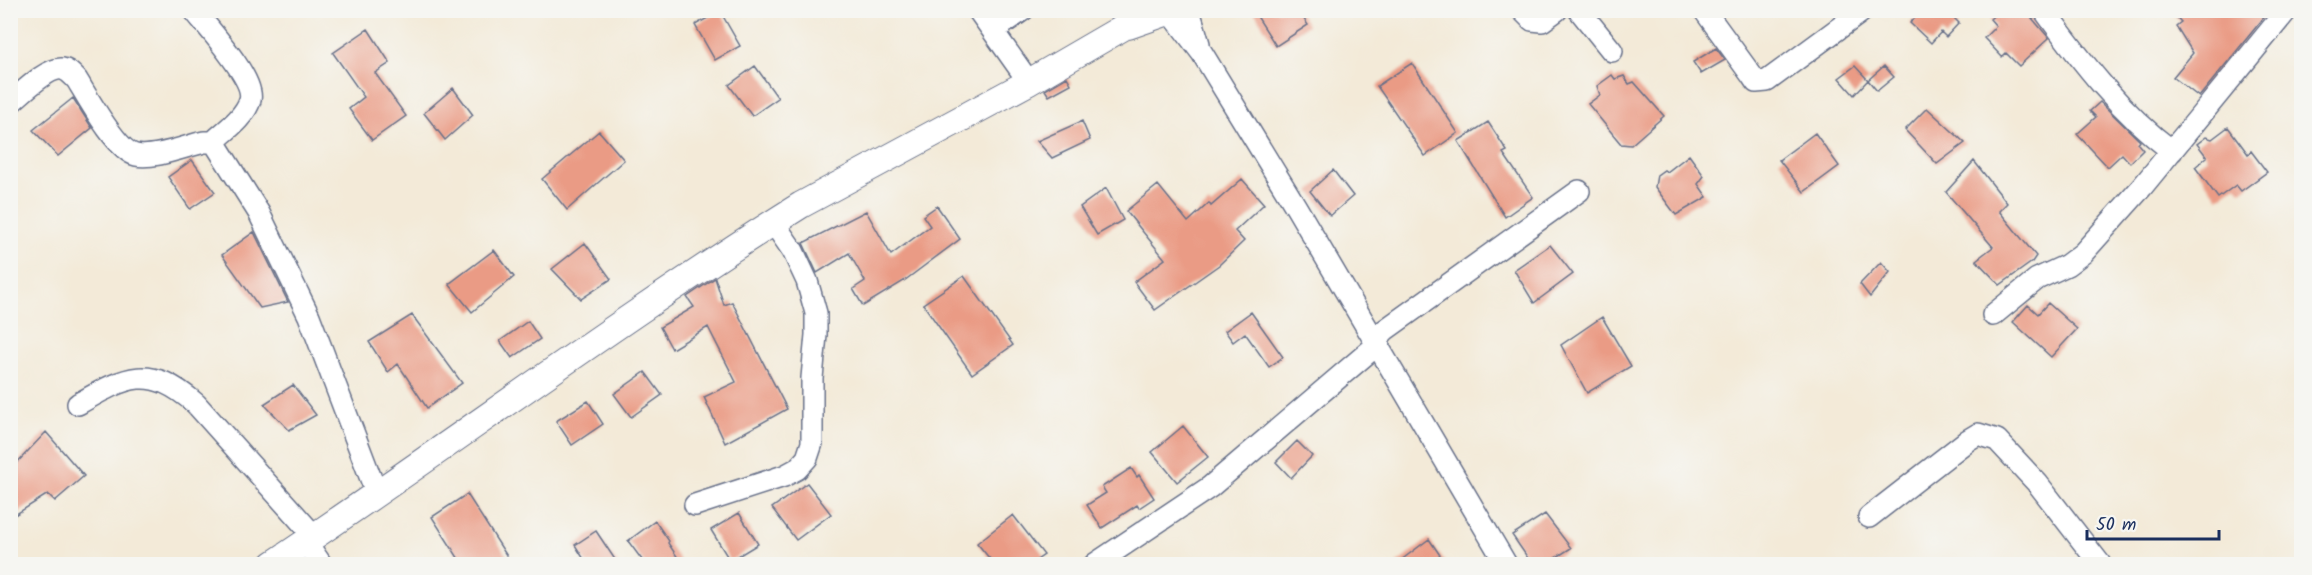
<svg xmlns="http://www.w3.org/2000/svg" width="2312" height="575" font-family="Kalam,sans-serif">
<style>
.building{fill:#ea9b85}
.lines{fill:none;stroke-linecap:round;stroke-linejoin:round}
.minor-casing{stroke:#677089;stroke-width:24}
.tertiary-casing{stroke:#677089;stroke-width:28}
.minor{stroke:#fff;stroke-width:21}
.tertiary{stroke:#fff;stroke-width:26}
</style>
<rect width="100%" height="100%" fill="#f6f6f2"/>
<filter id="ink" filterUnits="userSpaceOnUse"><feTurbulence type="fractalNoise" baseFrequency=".0167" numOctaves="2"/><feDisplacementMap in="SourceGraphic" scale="12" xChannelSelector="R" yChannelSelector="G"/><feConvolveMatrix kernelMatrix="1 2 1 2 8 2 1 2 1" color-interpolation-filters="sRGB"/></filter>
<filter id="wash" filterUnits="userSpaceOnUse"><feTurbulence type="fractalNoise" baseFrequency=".008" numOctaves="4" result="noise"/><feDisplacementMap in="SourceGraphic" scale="24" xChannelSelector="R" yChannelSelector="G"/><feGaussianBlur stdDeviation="1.35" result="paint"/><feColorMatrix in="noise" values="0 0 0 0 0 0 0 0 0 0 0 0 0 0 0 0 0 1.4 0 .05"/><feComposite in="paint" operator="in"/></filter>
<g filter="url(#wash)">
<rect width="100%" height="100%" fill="#f3ead8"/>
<g id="blocks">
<!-- building -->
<path class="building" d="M1253,10H1298L1308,25L1276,46Z
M1923,10H1946L1959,23L1946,37L1941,32L1931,43L1910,23Z
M2000,10H2025L2049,38L2019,66L2006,53L2002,57L1984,38L1996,26L1990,19Z
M2170,10H2270L2199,97L2173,77L2193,53L2176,26L2181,22Z
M720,11L740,46L715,60L695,25Z
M368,29L390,63L375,73L406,116L372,140L349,109L364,97L333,53Z
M1716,48L1725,60L1701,74L1693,62Z
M1412,63L1458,133L1425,156L1377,86Z
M755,66L778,98L752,116L729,85Z
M1855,66L1868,80L1854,95L1839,78Z
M1884,66L1894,77L1877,91L1868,80Z
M1612,75L1615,79L1624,76L1629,84L1634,82L1664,116L1631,145L1621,144L1588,104L1600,95L1597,86Z
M1067,77L1071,84L1049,96L1045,90Z
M453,88L473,115L445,140L424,113Z
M73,98L92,128L58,156L33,130Z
M2100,102L2140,141L2138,144L2143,150L2130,163L2122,154L2108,167L2077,134L2096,117L2090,111Z
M1927,108L1965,143L1937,164L1905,130Z
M1082,121L1090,140L1052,158L1037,141Z
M1488,122L1507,151L1503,153L1533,197L1505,217L1458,141Z
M2228,127L2248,154L2251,151L2267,172L2241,191L2236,185L2218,198L2195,167L2207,157L2197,144L2206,137L2212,139Z
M599,131L624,160L567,210L542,179Z
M1815,133L1839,166L1804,192L1779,160Z
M1689,155L1704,176L1698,184L1707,197L1676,215L1655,187L1657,175L1664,170L1667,172Z
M192,160L215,192L190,209L168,177Z
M1974,161L2007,203L1999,211L2036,256L2032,262L2000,285L1976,260L1993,247L1946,192Z
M1333,170L1353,196L1330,216L1310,191Z
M1242,179L1264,204L1235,231L1244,241L1219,265L1155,310L1134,282L1165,259L1126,211L1158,185L1188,222L1209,203L1211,206Z
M1106,188L1123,220L1097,235L1080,207Z
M937,206L960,239L904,281L863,306L853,289L865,281L849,253L817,273L803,243L866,211L891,255L930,226L923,216Z
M254,232L288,302L260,308L222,255Z
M585,243L611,279L581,299L552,269Z
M1550,245L1573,274L1534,303L1514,270Z
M494,250L514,277L472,312L449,284Z
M1881,262L1890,272L1870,297L1860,284Z
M964,276L1013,345L972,374L923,304Z
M715,278L724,305L732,302L787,409L725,443L704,397L736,382L708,327L672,349L660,327L694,307L687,297Z
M2048,303L2077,329L2051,357L2013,322L2028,305L2038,314Z
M1251,312L1283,357L1269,367L1245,333L1233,342L1225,331Z
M412,315L462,383L427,408L398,364L388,372L369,342Z
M1602,317L1631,366L1587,393L1561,345Z
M528,321L540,339L512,358L500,341Z
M645,372L662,395L631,417L614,394Z
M293,385L316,415L289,430L264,404Z
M588,401L603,424L572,445L556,421Z
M1183,426L1208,457L1177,482L1152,452Z
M46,432L84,476L55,501L48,494L10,518V470Z
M1297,441L1312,456L1291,478L1276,462Z
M1131,468L1137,477L1139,475L1154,498L1139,508L1137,505L1102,528L1087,505L1106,493L1102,487Z
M807,483L831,514L796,540L772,508Z
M467,494L512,564H462L432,517Z
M739,513L758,544L730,561L711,530Z
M1545,514L1571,548L1546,564H1532L1512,535Z
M1013,515L1044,555L1031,564H994L977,543Z
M655,521L669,541L668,543L682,564H645L628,541Z
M596,531L618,564H587L575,545Z
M1429,539L1446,564H1396Z"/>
</g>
</g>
<g filter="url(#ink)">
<use href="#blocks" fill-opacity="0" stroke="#677089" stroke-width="1.5"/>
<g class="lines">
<defs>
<path id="minor" d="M194,10C207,27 256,80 250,100C245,117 225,131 213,142
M978,10L1029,82
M1169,10L1202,53L1296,207L1506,564
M1189,10L1199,44
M1522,10L1532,20L1542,21L1557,10
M1579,10L1612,51
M1704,10L1752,76L1756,82L1767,81L1861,12
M2044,10C2081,61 2121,113 2172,151
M993,31L1023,10
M10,103C21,94 48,67 62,69C69,70 72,75 77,80C88,98 117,151 136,155C154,159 186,146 204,142H213L216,145L259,213L309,316L376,492
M1993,315L2037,279L2067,265L2083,253L2142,187L2287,10
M78,404C127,376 149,363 196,404L314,536
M695,505L784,476L797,469L807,458L812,443V378L816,335V313L807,281L793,251L773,222
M1869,517L1968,440L1978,434L1997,440L2038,484L2100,564
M306,542L321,564
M1095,564L1210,487L1378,344L1381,334L1385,330L1579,191"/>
<path id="tertiary" d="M1128,26L1174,10
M273,564C450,446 620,318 801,205L1029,82L1122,28L1144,10"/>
</defs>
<!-- minor casing -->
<use href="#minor" class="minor-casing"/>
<!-- tertiary casing -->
<use href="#tertiary" class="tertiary-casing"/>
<!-- minor -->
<use href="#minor" class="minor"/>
<!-- tertiary -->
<use href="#tertiary" class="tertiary"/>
</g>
</g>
<!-- margin -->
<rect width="2312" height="575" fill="none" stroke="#f6f6f2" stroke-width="36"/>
<!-- scale -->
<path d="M2087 530v9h132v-9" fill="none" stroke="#1b2f5e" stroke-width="3"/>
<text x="2096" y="530" font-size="18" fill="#1b2f5e" stroke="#f6f6f2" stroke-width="4.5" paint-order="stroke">50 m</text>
</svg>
